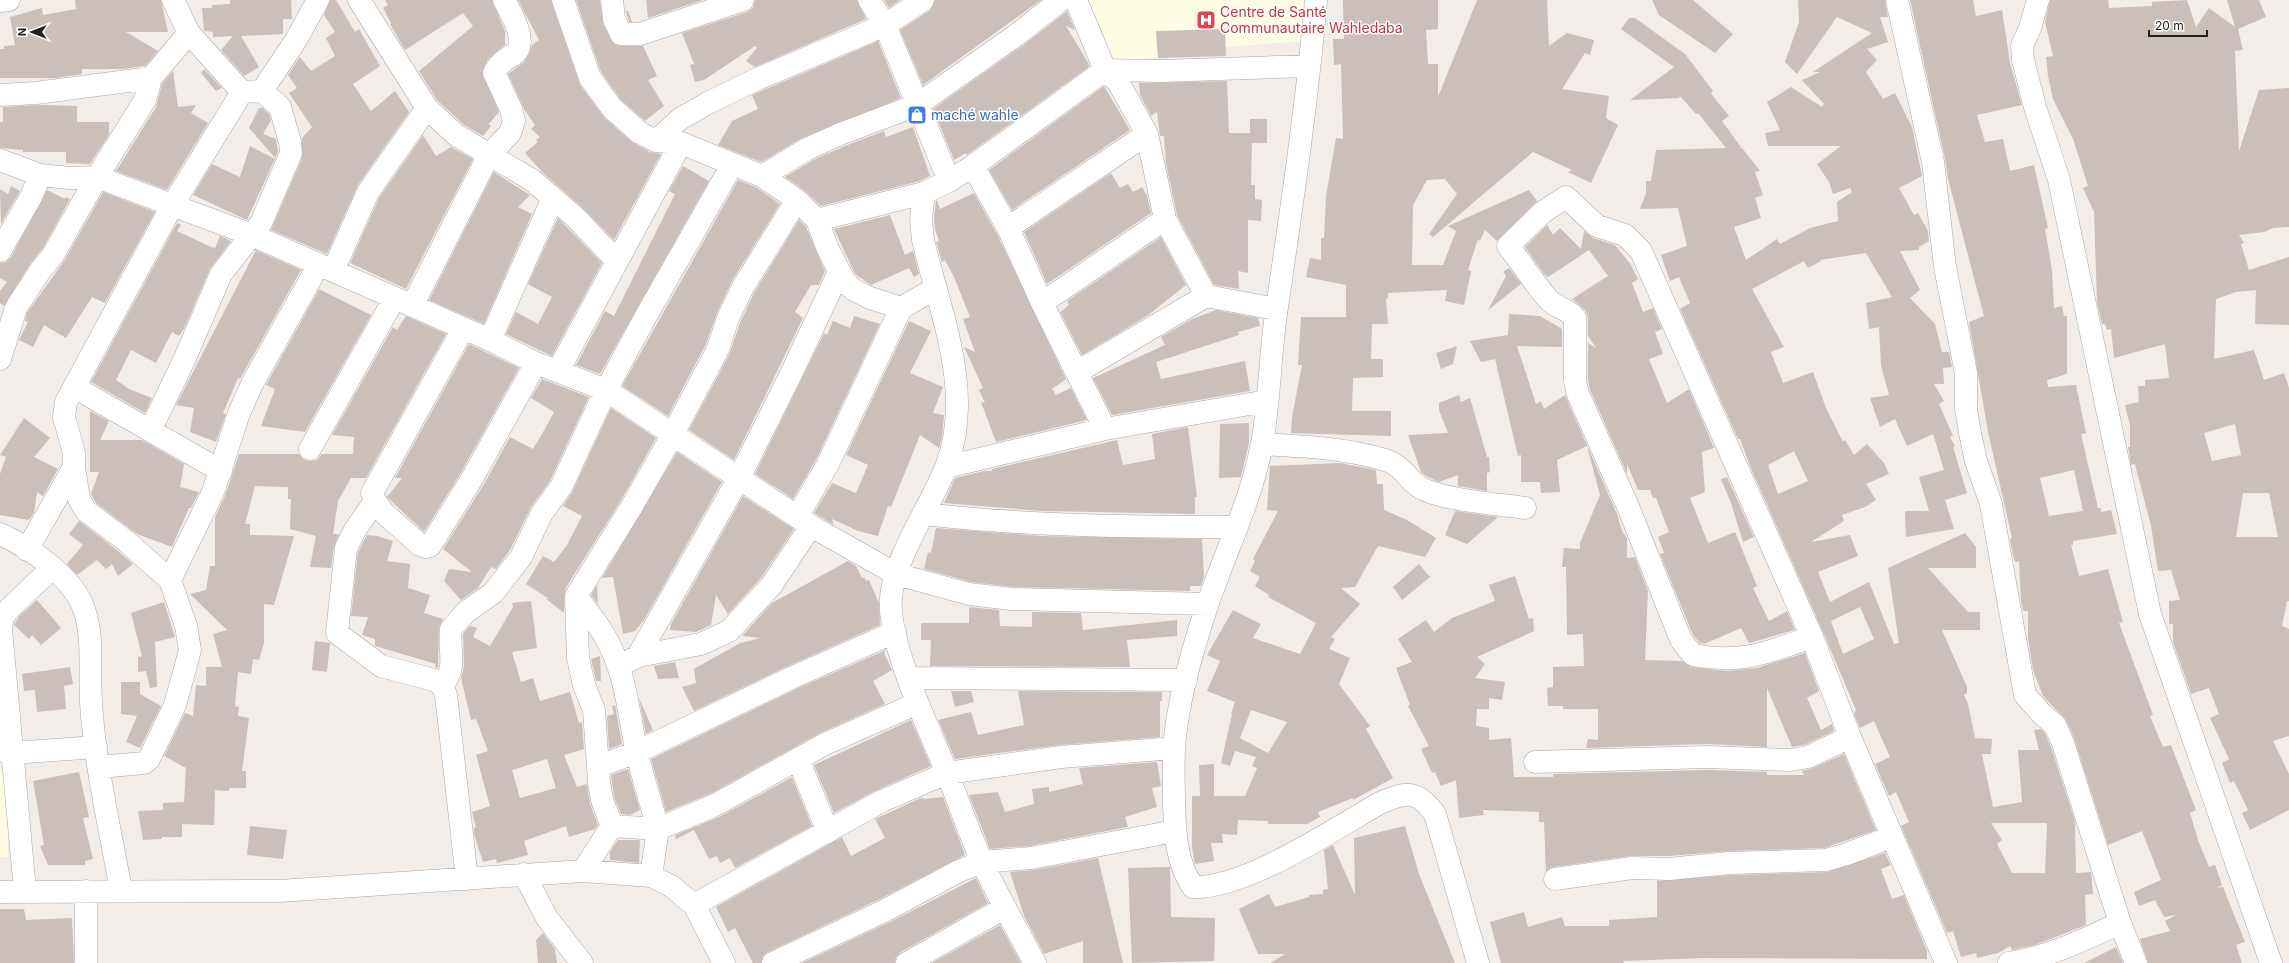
<svg xmlns="http://www.w3.org/2000/svg" width="2289" height="963" font-family="Inter,sans-serif">
<style>
.education{fill:#fffce4}
.building{fill:#cbbfba;fill-rule:evenodd}
.lines{fill:none;stroke-linecap:round;stroke-linejoin:round}
.minor-casing{stroke:#a8a8a8;stroke-width:23}
.minor{stroke:#fff;stroke-width:22}
.labels{text-anchor:middle;stroke-width:3;stroke-linejoin:round;paint-order:stroke}
.health-label{font-size:14px;fill:#be3a42;stroke:#fff;text-anchor:start}
.shop-label{font-size:14px;fill:#366cbe;stroke:#fff;text-anchor:start}
</style>
<rect width="100%" height="100%" fill="#f2ede8"/>
<!-- education -->
<path class="education" d="M1088,0H1310L1319,40L1237,46L1116,63Z
M0,769H8V857H0Z"/>
<!-- building -->
<path class="building" d="M75,0H161L168,32H126L158,51L145,66L123,69H82V74L56,78H0V49H4V46L15,45L10,17L42,8L43,15L76,9Z
M230,0H291L292,19H283V34L241,36L259,67L244,76L221,50L233,36L213,37V32L204,31L202,8H212V5L230,4Z
M330,0H336L355,32L359,29L380,66L353,84L371,111L395,91L409,112L358,185L327,254L271,230L302,158V138L312,127L289,93L297,88L288,75L300,57L311,71L335,56L326,38L335,32L324,15Z
M385,0H492L505,31V45L488,59L482,72L499,112L487,126L489,124L491,126L483,136L464,125L437,100L419,71L473,26L463,13L405,50L390,24L391,23L383,8L388,5Z
M518,0H551L580,85L604,117L632,142L650,152L661,154L614,240L583,208L542,172L525,153L538,142L536,140L540,137L531,129L535,125L524,109L508,74L524,62L530,52L532,45L539,40Z
M576,0H600L603,24L614,44L621,46H643L657,76L648,80L664,106L645,121L621,100L601,72Z
M646,0H703L648,18Z
M755,0H857L866,19L755,67L746,61L757,48L755,46L704,80L695,82L690,65L694,64L682,33L747,12L753,8Z
M884,0H900L889,8Z
M935,0H1041L923,85L900,30L930,10Z
M1343,0H1438V29L1426,30L1428,64H1438V97L1477,0H1547L1549,46L1567,33L1594,40L1590,55L1585,53L1562,89L1609,96L1606,118L1618,125L1591,183L1568,172L1572,170L1533,152L1433,237L1429,234L1457,194L1445,179L1427,180L1413,205L1412,265H1443L1456,231L1448,226L1529,190L1537,201L1497,241L1485,230L1480,241L1478,239L1468,270L1471,271L1464,305L1445,301L1447,290L1388,293V298L1386,299L1388,324H1372L1371,359H1383V377L1353,378L1352,411H1391V436L1291,433L1292,417L1302,365H1298L1301,317H1346V285L1306,277L1310,258L1321,260V238H1324L1326,196L1336,138L1343,139L1341,64L1334,65L1333,39H1344Z
M1652,0H1693L1733,34L1715,53L1659,15Z
M1798,0H1885L1888,17H1880L1888,42L1867,49L1877,60L1866,72L1883,99L1895,93L1912,127L1922,176L1899,188L1914,215L1918,213L1928,231L1929,241L1919,247V250L1900,251L1920,290L1910,298L1935,324L1942,352H1949L1952,367L1943,368L1944,384H1934L1944,401L1939,404L1953,436L1950,437L1955,446L1953,447L1967,493L1945,500L1954,529L1906,537L1905,511H1929L1919,477L1944,470L1933,434L1907,446L1895,419L1880,427L1870,398L1889,395L1881,365L1879,327L1869,329L1866,303L1892,297L1866,253L1820,260L1821,261L1808,268L1804,261L1752,289L1784,347L1771,352L1783,383L1813,372L1826,408L1843,442L1845,440L1854,455L1867,444L1884,463L1889,474L1866,484L1876,500L1865,507L1842,515L1844,521L1811,542L1850,535L1858,556L1818,572L1830,602L1869,582L1894,644L1899,643L1888,568L1965,533L1976,547V568H1928L1968,612H1980V630H1942L1967,687V693L1964,695L1968,704L1975,738L1992,739L1991,754H1982L1993,807L2022,802L2018,750H2039L2034,730L2041,729L2045,733L2051,747L2075,821L2076,873L2091,872L2093,894L2085,895L2086,925L2035,945L2012,950L2010,946L1998,953L1977,958L1976,953L1961,957L1953,931L1947,933L1901,826L1909,822L1896,792L1889,796L1875,764L1890,757L1874,721L1860,728L1854,714L1856,710L1823,632L1750,466L1740,439H1738L1680,309L1690,303L1679,277L1670,281L1661,255L1687,246L1678,208L1640,209L1646,193V181H1651L1656,150L1726,148L1698,113L1696,114L1680,96L1679,98L1630,100L1674,67L1621,29L1629,18H1635L1685,54L1713,91L1711,93L1716,100L1729,116L1722,121L1741,147L1739,148H1742L1760,171L1755,172L1763,195L1755,198L1761,218L1734,227L1746,260L1777,239L1780,244L1810,228L1838,221L1837,202L1852,192L1850,188L1833,194L1829,182L1817,164L1841,146H1768L1765,133L1780,130L1767,102L1791,87L1822,107L1824,104L1802,80L1820,72H1813L1872,33L1837,17L1797,74L1785,62L1799,22ZM1794,451L1808,481L1778,494L1768,465ZM1860,607L1874,639L1843,654L1831,621ZM1991,823H2047L2045,873H2012L1997,844L2002,840Z
M1910,0H1973L1976,16L2002,10L2010,63L2022,105L1977,115L1985,142L2003,139L2010,171L2034,165L2048,228L2045,229L2052,270L2054,308L2062,306L2064,316H2067V374L2047,380L2048,387L2076,385L2086,433L2081,434L2098,508H2101V512L2111,510L2117,534L2073,541V545H2071L2079,576L2108,569L2123,622L2119,623L2153,715L2150,716L2163,747L2171,745L2196,810L2190,813L2198,840L2209,867L2215,865L2222,885L2217,888L2223,887L2245,942L2236,945L2242,963H2148L2140,939L2170,931L2165,921L2176,915L2164,917L2155,900L2139,906L2134,892L2161,880L2142,831L2108,845L2074,738L2066,720L2043,696L2033,670L2028,638V611H2023L2021,601L2019,561L2015,562L2013,555L2010,539L2012,538L1988,432L1969,322L1984,316L1948,179L1945,159ZM2074,470L2083,511L2049,516L2040,478Z
M2050,0H2108L2109,8L2152,6V2L2187,0L2196,27L2209,8L2235,27L2227,0H2259L2266,17L2238,29L2243,50L2235,51L2239,151L2259,90L2289,88V227L2273,228L2264,232L2239,235L2244,243L2241,244L2249,270L2289,257V325L2255,324L2256,290L2236,292L2216,299L2214,359L2254,350L2264,380L2284,373L2289,388V601H2287L2282,626L2289,629V736L2273,741L2289,774V810L2250,830L2242,813L2248,810L2234,781L2230,783L2222,763L2229,759L2210,718L2219,714L2209,688L2191,694L2173,642V624H2169V601L2180,600L2171,570L2158,571L2151,526L2135,464L2131,465L2128,447H2130V426L2125,405L2139,402L2138,386H2145V380L2169,378L2165,344L2114,358L2111,329L2107,330L2105,324H2102L2097,302L2094,212L2083,188L2088,186L2073,139L2053,99L2048,76L2046,57L2053,56L2045,22ZM2235,424L2241,455L2212,461L2204,433ZM2243,493H2269L2278,537H2236Z
M626,11H628L632,22H629Z
M1067,11L1075,30L1066,26L1090,66L967,155L966,153L954,160L933,109L1022,46Z
M1225,29L1226,56L1158,58L1156,31Z
M878,41L901,98L802,138L761,162L718,145L732,121L758,109L752,95Z
M204,69L222,88L216,91L201,73Z
M173,71L178,107L196,105L191,113L208,123L167,190L116,171L156,107L162,84Z
M1227,81L1229,133H1250V119H1267V143H1252L1251,185H1255V199L1262,200L1261,221L1248,220V273L1238,271L1239,289L1214,285L1177,215L1166,164L1164,136H1160L1157,112L1151,116L1140,95L1139,83Z
M1104,86L1130,130L1012,210L989,170Z
M39,105L77,106V122H109V135L90,164L66,163V152H23V150L0,148V122H3V107Z
M259,108H263L269,114L271,120L263,134L276,139L278,151L275,158L249,128Z
M913,127L930,176L920,181L821,206L804,190L785,177L813,160L845,146L884,131L886,137Z
M423,135L436,156L451,147L473,159L406,289L350,263L379,198Z
M250,146L275,159L247,220L193,195L212,164L240,177Z
M684,164L683,166L709,181L600,374L576,365L605,311L614,316L675,194L669,191Z
M494,172L530,195L518,207L532,214L484,324L429,300Z
M1111,173L1120,188L1128,184L1133,192L1142,187L1147,195L1151,213L1047,284L1024,232Z
M738,180L756,187L780,204L732,281L717,313L706,344L668,416L622,386Z
M11,186L20,191L1,224L0,189L8,194Z
M47,190L65,199V197L70,199L43,248L30,264L4,306L0,303V291L7,282L0,278V263L6,262L11,257Z
M103,192L155,212L105,303L92,297L66,338L44,325L33,347L19,340L28,322L25,321L27,313L64,261Z
M974,193L997,234L1066,379L1052,389L1056,395L1071,388L1087,420L996,442L981,402L985,403L979,390L983,388L964,347L975,352L963,319L970,317L954,277L945,260L942,262L936,242L939,241L935,230L934,219L936,201L937,200L940,209Z
M890,215L905,255L913,251L919,274L914,277L909,268L871,285L855,274L834,229Z
M558,218L602,263L552,356L506,334L516,312L538,324L552,297L528,284Z
M799,220L806,227L825,271L819,285H811L795,312L803,318L734,460L689,430L729,355L740,323L754,293Z
M177,223L181,225L177,231L211,247L215,248L220,236L231,241L210,269L184,329L179,336L172,332L156,363L131,350L116,380L129,389L152,398L145,413L91,382Z
M1547,225L1553,235L1560,228L1581,249L1584,231L1593,238L1615,245L1631,265L1638,279L1632,283L1643,312L1653,308L1662,329L1655,332L1663,354L1649,359L1667,403L1689,389L1714,448L1702,452L1705,492L1690,498L1708,543L1735,532L1757,586L1753,588L1769,621L1787,611L1795,630L1749,643L1741,628L1704,644L1700,643L1693,635L1660,554L1664,553L1658,537L1669,532L1656,498H1653L1650,490H1638L1627,464V474L1590,390L1588,379V343L1596,348L1588,336V318L1585,310L1572,299L1608,276L1589,250L1548,277L1544,274L1525,247Z
M1161,237L1186,285L1147,316L1082,355L1060,312L1069,305L1067,301Z
M256,250L301,270L240,379L238,378L223,413L226,414L216,442L190,432L194,408L176,405Z
M1509,268L1521,284L1488,310L1506,276L1503,272Z
M319,289L371,315L305,432L261,426L275,389L266,385Z
M1216,310L1258,318L1260,326L1238,332L1239,335L1156,362L1161,379L1245,361L1250,391L1112,415L1093,378L1165,345L1161,337L1192,319Z
M1509,314L1540,316L1562,329V347L1517,346L1536,404L1541,401L1544,409L1565,395L1617,514L1622,531L1627,538V558L1635,557L1648,591L1645,660L1682,661L1691,667L1727,671L1757,668L1805,653L1819,691L1807,698L1821,730L1832,724L1834,731L1804,745L1792,747L1767,688V747L1707,744L1586,748L1588,739L1598,740V709H1563V706H1548L1547,688L1553,687V667L1584,666L1583,634L1567,635L1566,567H1562L1564,548L1580,549V543L1600,495L1587,446L1557,460L1560,492L1541,493L1540,482H1521V455L1518,456L1495,359L1481,362L1470,341L1508,335Z
M406,316L446,334L366,478H351L338,501L333,534H339L334,546L331,568L310,567L316,536L290,529L291,499H288V487L255,486L245,524H250V535L294,536L274,605L264,604V643L259,660L253,659L251,674L238,672L235,706L239,707L238,716L249,718L242,771H246V788H229V791L215,790L214,825L182,824V837H162V839L143,840L138,811L163,810V803L184,802L186,768L164,756L185,713L193,716L196,685L206,686V667H222L213,634L227,630L190,594L206,590L210,566H215V517L225,496L239,454H299L304,460L310,461L317,460L322,454H353L354,437L332,435L393,327L397,330Z
M854,316L880,324L817,458L793,499L755,474L824,333L827,335L833,321L850,328Z
M909,321L931,331L910,373L943,387L933,413L944,415L942,437L939,448L920,435L891,507L888,506L878,536L858,531L832,519L834,525L814,513L832,483L856,493L868,465L846,455Z
M469,344L519,368L462,471L424,532L387,497L402,478H395Z
M1457,346L1453,364L1441,369L1436,353Z
M542,379L589,397L550,481L531,507L510,550L496,569L491,567L478,588L461,600L444,581L449,569L472,572L443,549L484,484L510,437L533,449L546,427L554,412L531,398Z
M1459,395L1461,402L1470,398L1487,457H1489L1490,472L1487,473V491L1458,486V475L1439,482L1424,475L1421,472L1408,435L1448,433L1439,410V403Z
M611,408L656,438L620,502L565,589L564,613L546,599H549L526,584L543,556L554,562L567,545L582,516L563,506L572,492Z
M90,411L109,421L100,440H142L184,464L180,487L199,492L191,508H189L172,547L137,534L96,503L91,494L99,472H90Z
M24,418L50,438L34,457L58,469L43,496L37,492L34,513L29,520L0,515V474L6,457L0,455Z
M1249,423V443L1241,477L1219,478L1220,424Z
M1188,427L1197,497H1195V514L1042,511L944,503L955,478L984,471H992V469L1117,440L1123,465L1155,459L1152,434Z
M677,452L722,482L644,620L635,631L623,634L613,577L602,578Z
M1340,463L1376,470L1377,484H1383L1384,510L1407,520L1436,538L1425,557L1378,546L1355,587L1341,588L1360,604L1331,637L1335,639L1329,649L1350,658L1339,684L1370,726L1366,729L1393,778L1353,800V798L1318,812L1320,817L1307,824H1268V821L1238,820L1237,835L1222,834L1223,843H1211L1214,861L1195,864L1192,848V796H1200L1199,765L1214,764V796H1245L1257,768L1252,766L1256,757L1235,751L1230,766L1221,763L1232,714H1231L1235,702L1207,691L1220,661L1207,655L1233,610L1261,624L1253,638L1300,654L1316,623L1268,597L1269,595L1255,586L1260,577L1250,571L1255,561L1253,559L1278,511L1267,510L1270,466ZM1251,710L1287,722L1268,753L1240,738Z
M1727,477L1754,537L1743,542L1731,503L1721,479Z
M743,496L794,529L761,578L728,614L716,595L711,625L696,632L670,630L671,624Z
M1455,511L1469,513L1498,517L1467,544L1445,535Z
M79,521L118,551L133,564L118,576L112,564L106,569L97,560L77,575L67,564L83,545L69,534Z
M936,528L1041,536L1202,539L1204,577L1201,586H1190V591L1013,587L971,582L924,569L928,552L931,553Z
M367,535L377,536L393,541L387,561L410,564L408,588L430,595L424,613L443,619L439,628L438,668L435,667L436,664L375,646V639L362,635L368,617L351,616L358,552Z
M848,561L856,566L862,578L864,577L866,581L869,580L879,603L880,625L786,667L694,711L682,687L696,683L694,669L740,643L761,638L742,636L772,603Z
M1419,564L1430,577L1402,600L1393,587Z
M1515,576L1529,619L1533,618L1534,631L1477,657L1485,664L1475,678L1505,682L1502,700L1489,698V709H1477L1476,726L1489,728V740L1511,738L1514,777H1553V774L1707,770L1767,772V775H1804L1802,771L1813,768L1844,754L1876,830L1824,848L1729,851L1669,856H1630L1553,867L1546,871L1544,822H1539V812L1483,810L1484,815L1459,818L1456,780L1441,786L1435,772L1432,773L1421,749L1429,746L1408,706L1410,705L1396,668L1412,662L1398,639L1426,620L1434,632L1452,618L1495,601L1489,585Z
M597,585L598,604L591,595Z
M37,600L61,628L41,645L32,635L29,639L14,625L19,616Z
M531,601L537,648L512,652L521,682L533,678L540,701L570,692L579,723L582,722L584,749L564,755L577,787L587,784L590,804L598,825L595,829L569,837L566,826L524,841L528,855L497,863L496,859L483,862L474,834V828L476,827L472,812L490,806L476,755L488,751L476,719L471,720L461,678L464,666L463,634L470,626L477,628L473,637L490,646L513,607L512,603ZM547,759L556,788L520,798L512,770Z
M164,602L175,637L155,642L157,687L150,688L146,671L138,672V657L142,656L131,613Z
M969,607L999,610L1000,626L1032,627V612L1081,613L1083,630L1177,620V636L1127,640L1130,667L930,666L931,640H921V623H969Z
M315,641L330,643L327,672L312,670Z
M886,650L884,653L892,670L873,681L885,704L820,733L710,794L666,812L651,759L796,689Z
M600,656L601,681H596L591,659Z
M675,662L679,678L658,679L654,666Z
M70,667L73,684L64,686L66,709L37,712L35,690L24,691L22,674Z
M121,682H140V694L161,706L140,748L126,742L137,716L121,714Z
M951,691H971L974,702L955,707Z
M1018,691L1162,692V701H1160V737L1060,745L955,759L938,720L971,712L978,735L1024,725Z
M639,698L653,730L646,734L641,708Z
M615,705L622,744L609,749L607,716L614,714L612,706Z
M911,720L931,766L877,790L834,813L814,765Z
M1157,762L1161,786L1152,788L1157,807L1125,817L1128,827L1029,846L990,849L969,795L998,792L1005,812L1034,804L1032,789L1049,787V792L1083,784L1079,768Z
M628,769L640,810L630,815L621,814L614,797L611,775Z
M79,772L89,817L83,818L93,859L85,861V865H48L40,846L44,845L33,781Z
M792,777L812,826L735,868L730,858L720,863L717,856L709,859L694,830L676,839L675,835L721,816Z
M923,797V799L943,797L965,855L878,900L768,952L763,956L761,963H753L735,928L728,932L716,907L842,837L851,856L885,838L875,819Z
M250,826L287,830L283,859L247,855Z
M1405,826L1419,874L1455,963H1270L1285,954H1258L1239,909L1269,894L1275,907L1309,897V895L1323,894V890L1328,889L1324,850L1333,845L1355,895L1354,838Z
M618,840H640L639,863L610,860V852Z
M1885,853L1891,865L1881,869L1892,899L1904,895L1927,951V959L1703,958L1623,961L1624,963H1501L1490,922L1524,912L1528,927L1562,917L1565,926H1609V920L1657,917V881L1730,875L1827,872Z
M1098,858L1123,963H1083V941L1044,954L1024,916L1010,872L1033,870Z
M1170,867L1171,917L1215,918L1214,961L1132,963L1128,868Z
M976,878L988,903L901,952L896,957L895,963H802L890,922Z
M0,909H24L26,920L72,918L74,963H0Z
M1000,925L1021,963H932Z
M543,933L555,949L557,963H538L536,940Z
M2116,947L2123,963H2084Z"/>
<g class="lines">
<defs>
<path id="minor" d="M359,0L427,108L456,135L532,180L575,217L617,261
M563,0L590,78L612,108L640,133L656,141L681,143L762,176L797,200L817,220L827,247L845,282L854,290L870,298L901,308
M612,0L614,19L621,34H640L743,0
M869,0L885,25L949,181
M1076,0L1105,70L1118,82L1147,134L1165,219L1206,296
M1316,0C1307,103 1292,205 1277,307C1270,352 1270,399 1262,443C1252,499 1226,550 1208,603C1193,647 1177,703 1174,749C1173,768 1174,786 1174,804C1175,834 1176,862 1193,887C1246,889 1334,829 1380,803C1407,791 1417,790 1435,814L1478,963
M1897,0L1933,162L1945,267L1966,373V409L1970,433L1976,461L1991,504L2025,695L2043,715L2055,725L2063,743L2120,923L2136,963
M2038,0L2030,28L2022,46L2023,60L2035,107L2059,180L2150,614L2271,963
M0,1L9,0
M189,33L242,92
M262,91L296,40L318,0
M0,95L36,93L151,78
M656,141L680,119L708,103L755,80L885,25L923,0
M0,160L40,175L70,178L97,177L252,235L490,340L536,363L606,390L811,526L896,574L969,594L1012,599L1207,604
M973,166L1008,228L1042,303L1105,429
M762,176L807,149L840,134L917,105L1015,36L1061,0
M924,193L921,219L923,240C940,313 975,393 946,467C931,505 894,558 891,598C887,640 926,723 943,763C957,796 968,831 983,864C999,898 1017,930 1035,963
M817,220L924,193L949,181L973,166L1105,70L1161,71L1309,66
M1008,228L1147,134
M0,251L31,197L40,175
M333,271L368,192L427,108
M1042,303L1165,219
M412,306L489,155L510,133L514,121L511,109L494,73C498,64 505,60 514,54C529,43 511,13 504,0
M463,329L372,493L375,501L355,530L346,548L337,633L381,666L434,680L442,685L446,695L467,879
M490,340L553,198
M0,359L16,308L40,271L53,255L97,177L145,100L151,78L189,33L173,0
M558,371L681,143
M1077,372L1206,296L1276,309
M74,387L221,471
M151,429L185,358L221,274L261,223L291,153L290,142L280,107L262,91L242,92
M1262,444C1303,446 1346,448 1385,460C1403,465 1408,481 1421,488C1443,500 1498,504 1525,508
M310,449L394,299
M946,467L1105,429L1267,401
M375,501L384,513L420,545L426,547L430,546L473,477L536,363
M924,514C1028,526 1132,527 1237,527
M797,517L828,464L901,308L934,289
M0,534C29,547 73,577 84,609C94,637 89,673 91,702C95,766 110,828 121,891
M27,550L74,467
M170,580L213,492L239,413L252,384L319,264
M576,596C588,612 602,628 610,646C626,678 629,715 636,749C642,776 651,802 658,829L715,805L825,744L918,703
M1812,637C1766,653 1743,664 1693,655L1681,640L1629,509L1578,394L1575,380V318C1568,308 1555,308 1548,299C1533,282 1522,263 1508,246L1543,212L1566,197L1597,226L1625,235L1641,251L1812,637L1850,737L1946,963
M638,656L739,478L790,376L839,272
M629,661L638,656L701,644L729,631L771,586L811,526
M909,678L1186,680
M442,685C458,669 448,649 451,629L466,612L493,593L521,557L542,513L561,487L606,390L646,316L732,165
M0,750L13,753L96,747
M798,759L828,832
M1535,762L1707,757L1790,760L1808,757L1850,737
M599,766L637,752L791,678L895,632
M99,767L144,763L149,759L175,705L183,676L190,650L186,626L170,580L126,541L86,511L79,499L74,467V453L64,417L66,402L172,206L242,92
M583,871L612,826
M524,874L547,918L582,963
M651,876L658,829L612,826L602,800L599,782L594,710L584,685L578,658L576,596L631,508L673,434L718,349L728,318L743,287L797,200
M1555,879L1632,868L1669,869L1729,863L1826,860L1847,854L1891,837
M25,891L1,629L3,617L10,608L52,568
M0,892L279,891L583,871L651,876L671,886L694,905L724,963
M694,905L882,801L947,773L1061,757L1174,748
M86,963V891
M773,963L884,911L959,871L982,862L1031,858L1175,831
M907,963L1004,908
M2009,963C2049,957 2083,940 2120,923"/>
</defs>
<!-- minor casing -->
<use href="#minor" class="minor-casing"/>
<!-- minor -->
<use href="#minor" class="minor"/>
</g>
<!-- icons -->
<defs>
<symbol id="hospital-square" viewBox="-11 -11 22 22"><rect x="-9" y="-9" width="18" height="18" rx="4" fill="#e0444e" stroke="#fff"/><path d="M-5-5h3v3.5h4V-5h3V5h-3V1.5h-4V5h-3Z" fill="#fff"/></symbol>
<symbol id="shop-square" viewBox="-11 -11 22 22"><rect x="-9" y="-9" width="18" height="18" rx="4" fill="#3f7fe0" stroke="#fff"/><path d="M-5-2.5h2.3a2.7 3.5 0 0 1 5.4 0H5L5.5 6h-11ZM-1.5-2.5h3a1.5 2.3 0 0 0-3 0Z" fill="#fff"/></symbol>
</defs>
<g fill-rule="evenodd">
<use href="#hospital-square" x="1195" y="9" width="22" height="22"/>
<use href="#shop-square" x="906" y="104" width="22" height="22"/>
</g>
<g class="labels">
<!-- health labels -->
<g class="health-label">
<text x="1220" y="17">Centre de Santé<tspan x="1220" dy="16">Communautaire Wahledaba</tspan></text>
</g>
<!-- shop labels -->
<g class="shop-label">
<text x="931" y="120">maché wahle</text>
</g>
</g>
<!-- north arrow -->
<g transform="translate(32 32) rotate(270)" stroke="#ffffff" stroke-width="3" paint-order="stroke">
<path d="M0-3L7 15L0 10L-7 15Z" fill="#212121"/>
<text y="-6" font-size="11" font-weight="bold" text-anchor="middle" fill="#212121">N</text>
</g>
<!-- scale -->
<path d="M2149 30v6h58v-6" fill="none" stroke="#212121" stroke-width="2"/>
<text x="2155" y="30" font-size="12" fill="#212121" stroke="#ffffff" stroke-width="3" paint-order="stroke">20 m</text>
</svg>
